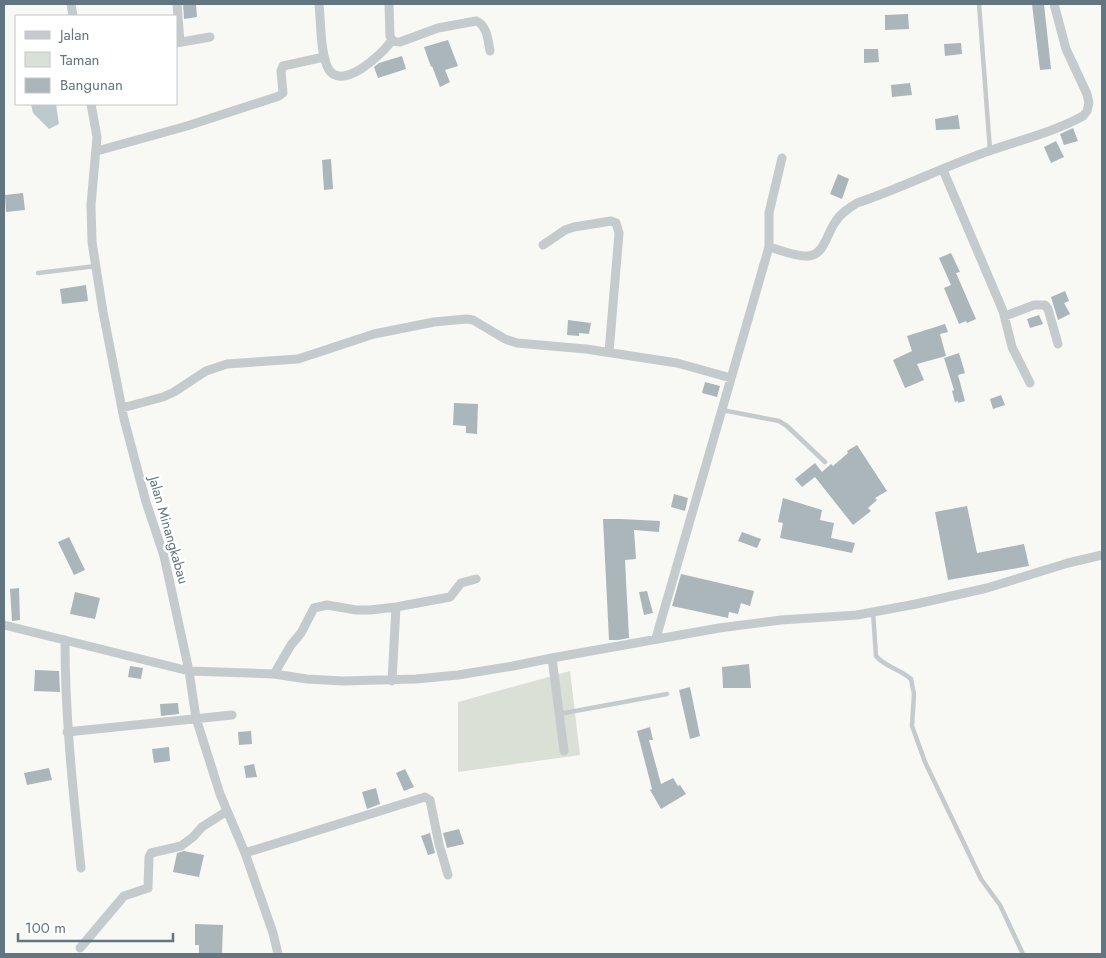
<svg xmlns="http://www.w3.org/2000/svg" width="1106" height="958" font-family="Jost,sans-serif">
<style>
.green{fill:#dae0d5}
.water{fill:#bccacd}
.building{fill:#abb6ba}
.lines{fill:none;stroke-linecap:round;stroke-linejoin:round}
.service{stroke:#c5cacc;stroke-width:4.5}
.minor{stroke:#c5cacc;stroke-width:9}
.labels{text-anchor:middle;stroke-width:5;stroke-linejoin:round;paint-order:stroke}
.street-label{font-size:14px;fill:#617681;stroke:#fff}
</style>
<rect width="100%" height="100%" fill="#f8f8f5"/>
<!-- green -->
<path class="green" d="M570,671L580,755L458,772V702Z"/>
<!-- water -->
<path class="water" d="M31,104H56L59,124L49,129L33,113Z"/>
<!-- building -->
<path class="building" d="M183,4H196L197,17L184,19Z
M1032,4H1044L1051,69L1040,70Z
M908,14L909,29L885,30V15Z
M448,40L458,66L445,70L450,82L440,87L432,66L431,67L424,47Z
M961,43L962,54L945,56L944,44Z
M864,49H878L879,62L864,63Z
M402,56L406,69L378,78L374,67L379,63Z
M910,83L912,95L892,97L891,85Z
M958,115L960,129L936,130L935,119Z
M1073,128L1078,141L1064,145L1060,134Z
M1056,141L1064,157L1051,163L1044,147Z
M331,159L333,189L324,190L322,160Z
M838,174L849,179L842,199L830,194Z
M23,193L25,210L6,212L5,195Z
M951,253L960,272L956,273L976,319L967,323L966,321L959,324L944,288L951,285L939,258Z
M86,285L88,301L62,304L60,289Z
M1065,291L1069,301L1064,303L1070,314L1058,320L1051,297Z
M1039,315L1043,324L1030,328L1027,319Z
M568,320L591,323L589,334L579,333V336L567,335Z
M945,324L948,332L940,334L946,356L917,364L924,380L905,388L893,360L912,351L907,336Z
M959,353L965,373L958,375L965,401L958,403V401L955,402L952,391L954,390L944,358Z
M705,382L720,386L717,397L702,393Z
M1001,395L1005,405L993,409L990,399Z
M454,403L478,404L477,434L466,433V426L453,425Z
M857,445L887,491L875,498L877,500L868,508L871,511L853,525L815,477L802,487L795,479L815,463L822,472L831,464L833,466L848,453L847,451Z
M674,494L688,498L685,511L671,507Z
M783,498L822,510L820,520L834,523L831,538L855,543L852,553L780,538L783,523L778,522Z
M967,506L977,553L1024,544L1029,566L948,580L935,512Z
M603,519H621L660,521L659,532L634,530L636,559L625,560L629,638L618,640H609Z
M742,532L761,539L757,548L738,541Z
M69,537L85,570L74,575L58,542Z
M681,574L754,591L750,606L741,603L738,614L729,612L728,618L672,606Z
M19,588L20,620L12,621L10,589Z
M647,591L653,613L644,615L639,592Z
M75,592L100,598L95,619L70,614Z
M749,664L751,688H723L722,667Z
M130,666L143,668L141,679L128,677Z
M35,670L59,671L60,692L34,691Z
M690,687L700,736L690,739L679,690Z
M178,703L179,714L161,716L160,704Z
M650,727L653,740H649L661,784L673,778L678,786L680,785L686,794L661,809L650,790L652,789L637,731Z
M251,731L252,744L239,745L238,732Z
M169,747L170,761L154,763L152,749Z
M254,764L257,777L246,778L244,766Z
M49,768L52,780L27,785L24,773Z
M405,769L414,787L404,791L396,773Z
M376,788L380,804L367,809L362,792Z
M459,829L464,844L447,848L443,833Z
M430,833L435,853L428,855L421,836Z
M184,851L204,855L199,877L173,872L177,853Z
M195,924L223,925L222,954H199V945H195Z"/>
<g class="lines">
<!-- service -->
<path class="service" d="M979,4L990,150
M38,273L96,266
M722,410L779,421L787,426L825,462
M873,612L876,656C885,667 900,669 911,679L914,694L912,726L925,762L981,879L1000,905L1023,954
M559,714L667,694"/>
<!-- minor -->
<path class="minor" d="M71,4L73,16
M177,4L180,42
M319,4C321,22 320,49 327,66C339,95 383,54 392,40
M389,4L390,36C392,41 394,42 400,42L438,28L476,21C487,25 488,40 490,51
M176,43L210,37
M91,104L97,137L91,205L92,242L103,312L124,419L146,502L164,556L189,671L196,718L220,794L245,853L273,933L278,954
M97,151L187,126L279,96L283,93L281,71L283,66L324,57
M943,170L1003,311L1012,347L1030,383
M543,245L565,230L574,227L611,221L616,223L619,233L609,352
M769,247C781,250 796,257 808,256C825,255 827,232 836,221C841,213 849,208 857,203C902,188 945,166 989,151C1020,140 1054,132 1083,116L1087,111L1089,103L1087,94L1066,49L1054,4
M1005,316L1034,305H1045L1048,309L1058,344
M122,408L163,397L174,392L206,371L227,364L298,359L374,334L434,322L466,319L473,320L505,339L517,343L586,349L677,363L731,378
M4,625L189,671L274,674L307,679L343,681L416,679L458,675L513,666L552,658L719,628L781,620L857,615L916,604L987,588L1068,563L1102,555
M656,638L769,247V213L782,158
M65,640C65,717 73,791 81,868
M552,658L564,751
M274,674L291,645L301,633L314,608L327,605L356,610H370L396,607L450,597L461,583L476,579
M392,681L396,607
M67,732L232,715
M245,853L425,797L430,800L439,844L448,875
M80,948L124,896L148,888L149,857L151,853L181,846L193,837L202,827L227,811"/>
</g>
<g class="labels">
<!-- street labels -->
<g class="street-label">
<text transform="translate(169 530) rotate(74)" y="5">Jalan Minangkabau</text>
</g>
</g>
<!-- border -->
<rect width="1106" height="958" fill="none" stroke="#617681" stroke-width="10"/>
<!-- legend -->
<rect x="15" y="15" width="162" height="90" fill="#ffffff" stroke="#c0c8cd"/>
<rect x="25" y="31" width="25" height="8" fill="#c5cacc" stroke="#c0c8cd"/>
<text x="60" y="40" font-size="15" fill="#617681">Jalan</text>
<rect x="25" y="52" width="25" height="15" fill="#dae0d5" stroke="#c0c8cd"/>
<text x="60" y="65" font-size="15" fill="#617681">Taman</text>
<rect x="25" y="78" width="25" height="15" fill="#abb6ba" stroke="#c0c8cd"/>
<text x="60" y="90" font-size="15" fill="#617681">Bangunan</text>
<!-- scale -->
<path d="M18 933v8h155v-8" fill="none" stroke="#617681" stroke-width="2.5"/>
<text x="25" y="933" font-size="15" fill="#617681" stroke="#ffffff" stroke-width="4" paint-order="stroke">100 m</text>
</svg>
